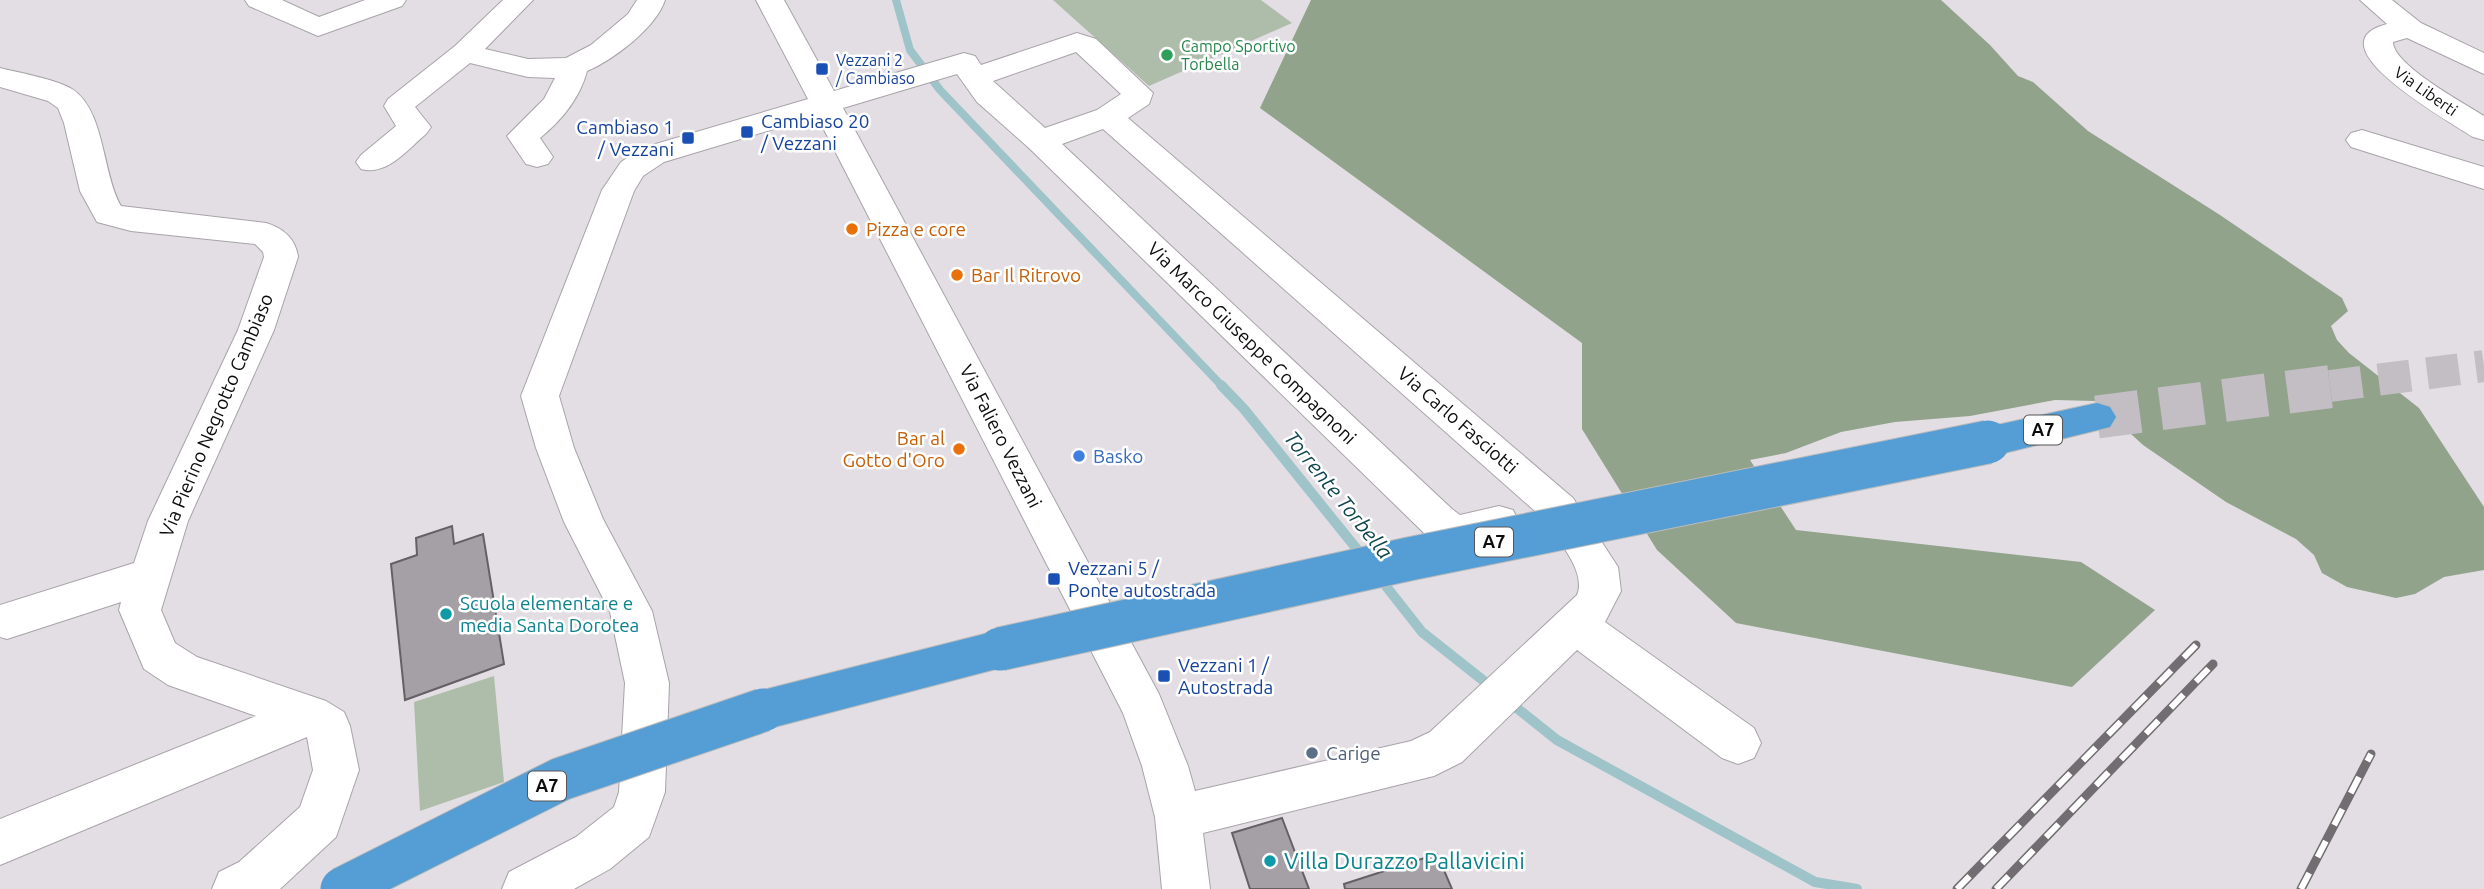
<svg xmlns="http://www.w3.org/2000/svg" width="2484" height="889" font-family="Ubuntu,sans-serif">
<style>
.green{fill:#aebda9}
.forest{fill:#91a38b}
.lines{fill:none;stroke-linecap:round;stroke-linejoin:round}
.stream-far1{stroke:#9ec4ca;stroke-width:8}
.stream{stroke:#9ec4ca;stroke-width:10}
.building{fill:#a5a0a6;stroke:#656066;stroke-width:2}
.highway-tunnel-far1{stroke:#c3bec4;stroke-width:32;stroke-dasharray:32 17;stroke-linecap:butt}
.highway-tunnel{stroke:#c3bec4;stroke-width:43;stroke-dasharray:43 21;stroke-linecap:butt}
.minor-casing{stroke:#a8a3a9;stroke-width:2}
.highway-casing{stroke:#bbb;stroke-width:2}
.minor{fill:#fff;fill-rule:evenodd}
.highway{fill:#549ed5;fill-rule:evenodd}
.rail-casing{stroke:#716d71;stroke-width:9}
.rail{stroke:#fff;stroke-width:6;stroke-dasharray:18;stroke-linecap:butt}
.highway-bridge-casing{stroke:#bbb;stroke-width:45;stroke-linecap:butt}
.highway-bridge{stroke:#549ed5;stroke-width:43}
.leisure-dot{fill:#2e9e5b;stroke:#fff;stroke-width:2.5}
.transit-dot{fill:#1a4fb4;stroke:#fff;stroke-width:2.5}
.food-dot{fill:#e8710a;stroke:#fff;stroke-width:2.5}
.shop-dot{fill:#3f7fe0;stroke:#fff;stroke-width:2.5}
.culture-dot{fill:#0f9aa8;stroke:#fff;stroke-width:2.5}
.service-dot{fill:#5c6f8a;stroke:#fff;stroke-width:2.5}
.labels{text-anchor:middle;stroke-width:5;stroke-linejoin:round;paint-order:stroke}
.far-leisure-label{font-size:16px;fill:#27864d;stroke:#fff;text-anchor:start}
.far-transit-label{font-size:16px;fill:#164399;stroke:#fff;text-anchor:start}
.far-street-label{font-size:16px;fill:#0d0b0d;stroke:#fff}
.shield{fill:#fff;stroke:#565456;stroke-width:2}
.shield-label{font-size:18px;font-weight:bold;fill:#0d0b0d}
.transit-label{font-size:19px;fill:#164399;stroke:#fff;text-anchor:start}
.food-label{font-size:19px;fill:#c56008;stroke:#fff;text-anchor:start}
.street-label{font-size:19px;fill:#0d0b0d;stroke:#fff}
.shop-label{font-size:19px;fill:#366cbe;stroke:#fff;text-anchor:start}
.culture-label{font-size:19px;fill:#0d838f;stroke:#fff;text-anchor:start}
.service-label{font-size:19px;fill:#4e5e75;stroke:#fff;text-anchor:start}
.water-label{font-size:21px;font-style:italic;fill:#0e464e;stroke:#fff}
.near-culture-label{font-size:23px;fill:#0d838f;stroke:#fff;text-anchor:start}
</style>
<rect width="100%" height="100%" fill="#e3dee4"/>
<!-- green -->
<path class="green" d="M1053,0H1261L1292,23L1149,86Z
M494,676L504,782L420,811L414,702Z"/>
<!-- forest -->
<path class="forest" d="M1311,0H1941L1990,45L2018,76L2033,82L2088,131L2220,215L2342,298L2348,311L2331,326L2337,340L2349,353L2419,408L2484,507V570L2444,577L2415,594L2396,598L2347,587L2322,573L2314,555L2296,539L2226,502L2143,445L2095,401L2055,400L1970,416L1895,422L1841,432L1786,453L1750,460L1796,530L2081,562L2155,610L2072,687L1736,623L1657,550L1582,429V343L1260,108Z"/>
<g class="lines">
<!-- stream-far1 -->
<path class="stream-far1" d="M896,0L910,50L940,90L1222,386"/>
<!-- stream -->
<path class="stream" d="M1221,385L1244,409L1364,558
M1378,576L1422,632L1494,689
M1508,701L1557,740L1815,882L1857,889"/>
</g>
<!-- building -->
<path class="building" d="M452,526L454,544L483,534L504,664L405,700L391,564L417,555L416,538Z
M1282,818L1309,889H1250L1232,833Z
M1437,854L1452,889H1345L1344,884Z"/>
<g class="lines">
<!-- highway-tunnel-far1 -->
<path class="highway-tunnel-far1" d="M2330,386L2484,366"/>
<!-- highway-tunnel -->
<path class="highway-tunnel" d="M2097,417L2343,385"/>
<defs>
<path id="minor" d="M245,0H282L319,17L365,0H406L402,6L318,36L249,6Z
M503,0H533L485,49L528,59L566,58L591,45L628,14L637,0H665C656,28 613,60 587,71C580,98 561,121 540,138L553,157L548,164L537,167L526,164L507,136L544,99L555,78L528,77L470,63L415,107L431,127L426,134C407,150 387,176 361,169L356,162L361,155L396,126L384,106L388,99L455,46Z
M756,0H784L834,91L964,53L975,56L981,65L1077,33L1096,39L1153,93L1149,104L1128,118L1573,498L1618,567L1621,591L1605,622L1754,728L1761,743L1754,758L1738,764L1722,758L1577,650L1462,762L1434,776L1203,833L1210,889H1162L1155,817L1142,766L1123,713L817,116L664,162L643,176L634,191L559,396L574,448L603,519L652,611L669,683L665,792L649,837L610,869L574,889H502L509,872L576,837L614,807L619,792L625,683L610,612L564,522L536,448L521,396L602,190L621,162L642,148L808,99ZM1076,52L1121,94L1097,110L1045,128L993,81ZM957,74L977,102L1029,148L1424,533C1432,539 1442,548 1453,549C1467,551 1499,538 1513,534L1519,522L1513,510L1499,506L1460,515L1452,509L1062,144L1103,129L1545,520C1557,540 1587,571 1577,595L1430,732L1411,741L1195,791L1188,766L1159,694L843,108Z
M2360,0H2392L2421,23L2484,53V74L2407,38L2393,42C2393,65 2464,103 2484,116V140L2473,137C2451,122 2309,44 2387,24Z
M0,68C20,73 55,79 72,89C105,110 102,173 121,206L266,223C283,228 296,239 298,257L274,330L188,521L161,610L175,643L197,657L326,701L344,712L350,726L359,770L336,837L280,889H212L219,872L239,862L300,807L313,770L307,737L0,865V819L256,716L168,685L144,669L119,610L121,602L7,639L0,637V605L134,563L148,521L238,330L264,257L263,252L255,244L131,231L97,222L80,191L64,123L58,108L48,101L0,87Z
M2362,130L2484,167V189L2351,147L2346,140L2351,133Z"/>
<path id="highway" d="M2097,403L2110,407L2116,417L2110,427L1988,457L1974,453L1969,442L1974,431L1988,427Z
M1000,630L1015,636L1022,649L1015,662L1000,668L763,730L747,724L741,710L747,696L763,690Z"/>
</defs>
<!-- minor casing -->
<use href="#minor" class="minor-casing"/>
<!-- highway casing -->
<use href="#highway" class="highway-casing"/>
<!-- minor -->
<use href="#minor" class="minor"/>
<!-- highway -->
<use href="#highway" class="highway"/>
<defs>
<path id="rail" d="M1957,889L2196,645
M1996,889L2213,664
M2301,889L2371,754"/>
</defs>
<!-- rail casing -->
<use href="#rail" class="rail-casing"/>
<!-- rail -->
<use href="#rail" class="rail"/>
<defs>
<path id="highway-bridge" d="M1000,649L1409,559L1988,442
M342,889L561,779L763,710"/>
</defs>
<!-- highway-bridge casing -->
<use href="#highway-bridge" class="highway-bridge-casing"/>
<!-- highway-bridge -->
<use href="#highway-bridge" class="highway-bridge"/>
</g>
<!-- markers -->
<circle class="leisure-dot" cx="1167" cy="55" r="7"/>
<g class="transit-dot">
<rect x="815" y="62" width="14" height="14" rx="3.5"/>
<rect x="740" y="125" width="14" height="14" rx="3.5"/>
<rect x="681" y="131" width="14" height="14" rx="3.5"/>
<rect x="1047" y="572" width="14" height="14" rx="3.5"/>
<rect x="1157" y="669" width="14" height="14" rx="3.5"/>
</g>
<g class="food-dot">
<circle cx="852" cy="229" r="7"/>
<circle cx="957" cy="275" r="7"/>
<circle cx="959" cy="449" r="7"/>
</g>
<circle class="shop-dot" cx="1079" cy="456" r="7"/>
<g class="culture-dot">
<circle cx="446" cy="614" r="7"/>
<circle cx="1270" cy="861" r="7"/>
</g>
<circle class="service-dot" cx="1312" cy="753" r="7"/>
<g class="labels">
<!-- far-leisure labels -->
<g class="far-leisure-label">
<text x="1181" y="52">Campo Sportivo<tspan x="1181" dy="18">Torbella</tspan></text>
</g>
<!-- far-transit labels -->
<g class="far-transit-label">
<text x="836" y="66">Vezzani 2<tspan x="836" dy="18">/ Cambiaso</tspan></text>
</g>
<!-- far-street labels -->
<g class="far-street-label">
<text transform="translate(2426 91) rotate(35)" y="6">Via Liberti</text>
</g>
<!-- shield labels -->
<g class="shield">
<rect x="2024" y="415.5" width="38" height="29" rx="5"/>
<rect x="1475" y="527.5" width="38" height="29" rx="5"/>
<rect x="528" y="771.5" width="38" height="29" rx="5"/>
</g>
<g class="shield-label">
<text x="2043" y="436">A7</text>
<text x="1494" y="548">A7</text>
<text x="547" y="792">A7</text>
</g>
<!-- transit labels -->
<g class="transit-label">
<text x="761" y="128">Cambiaso 20<tspan x="761" dy="22">/ Vezzani</tspan></text>
<text x="674" y="134" text-anchor="end">Cambiaso 1<tspan x="674" dy="22">/ Vezzani</tspan></text>
<text x="1068" y="575">Vezzani 5 /<tspan x="1068" dy="22">Ponte autostrada</tspan></text>
<text x="1178" y="672">Vezzani 1 /<tspan x="1178" dy="22">Autostrada</tspan></text>
</g>
<!-- food labels -->
<g class="food-label">
<text x="866" y="236">Pizza e core</text>
<text x="971" y="282">Bar Il Ritrovo</text>
<text x="945" y="445" text-anchor="end">Bar al<tspan x="945" dy="22">Gotto d'Oro</tspan></text>
</g>
<!-- street labels -->
<g class="street-label">
<text transform="translate(1252 343) rotate(44)" y="7">Via Marco Giuseppe Compagnoni</text>
<text transform="translate(216 415) rotate(-67)" y="7">Via Pierino Negrotto Cambiaso</text>
<text transform="translate(1458 420) rotate(41)" y="7">Via Carlo Fasciotti</text>
<text transform="translate(1001 436) rotate(63)" y="7">Via Faliero Vezzani</text>
</g>
<!-- shop labels -->
<g class="shop-label">
<text x="1093" y="463">Basko</text>
</g>
<!-- culture labels -->
<g class="culture-label">
<text x="460" y="610">Scuola elementare e<tspan x="460" dy="22">media Santa Dorotea</tspan></text>
</g>
<!-- service labels -->
<g class="service-label">
<text x="1326" y="760">Carige</text>
</g>
<!-- water labels -->
<g class="water-label">
<text transform="translate(1338 495) rotate(51)" y="7">Torrente Torbella</text>
</g>
<!-- near-culture labels -->
<g class="near-culture-label">
<text x="1284" y="869">Villa Durazzo Pallavicini</text>
</g>
</g>
</svg>
